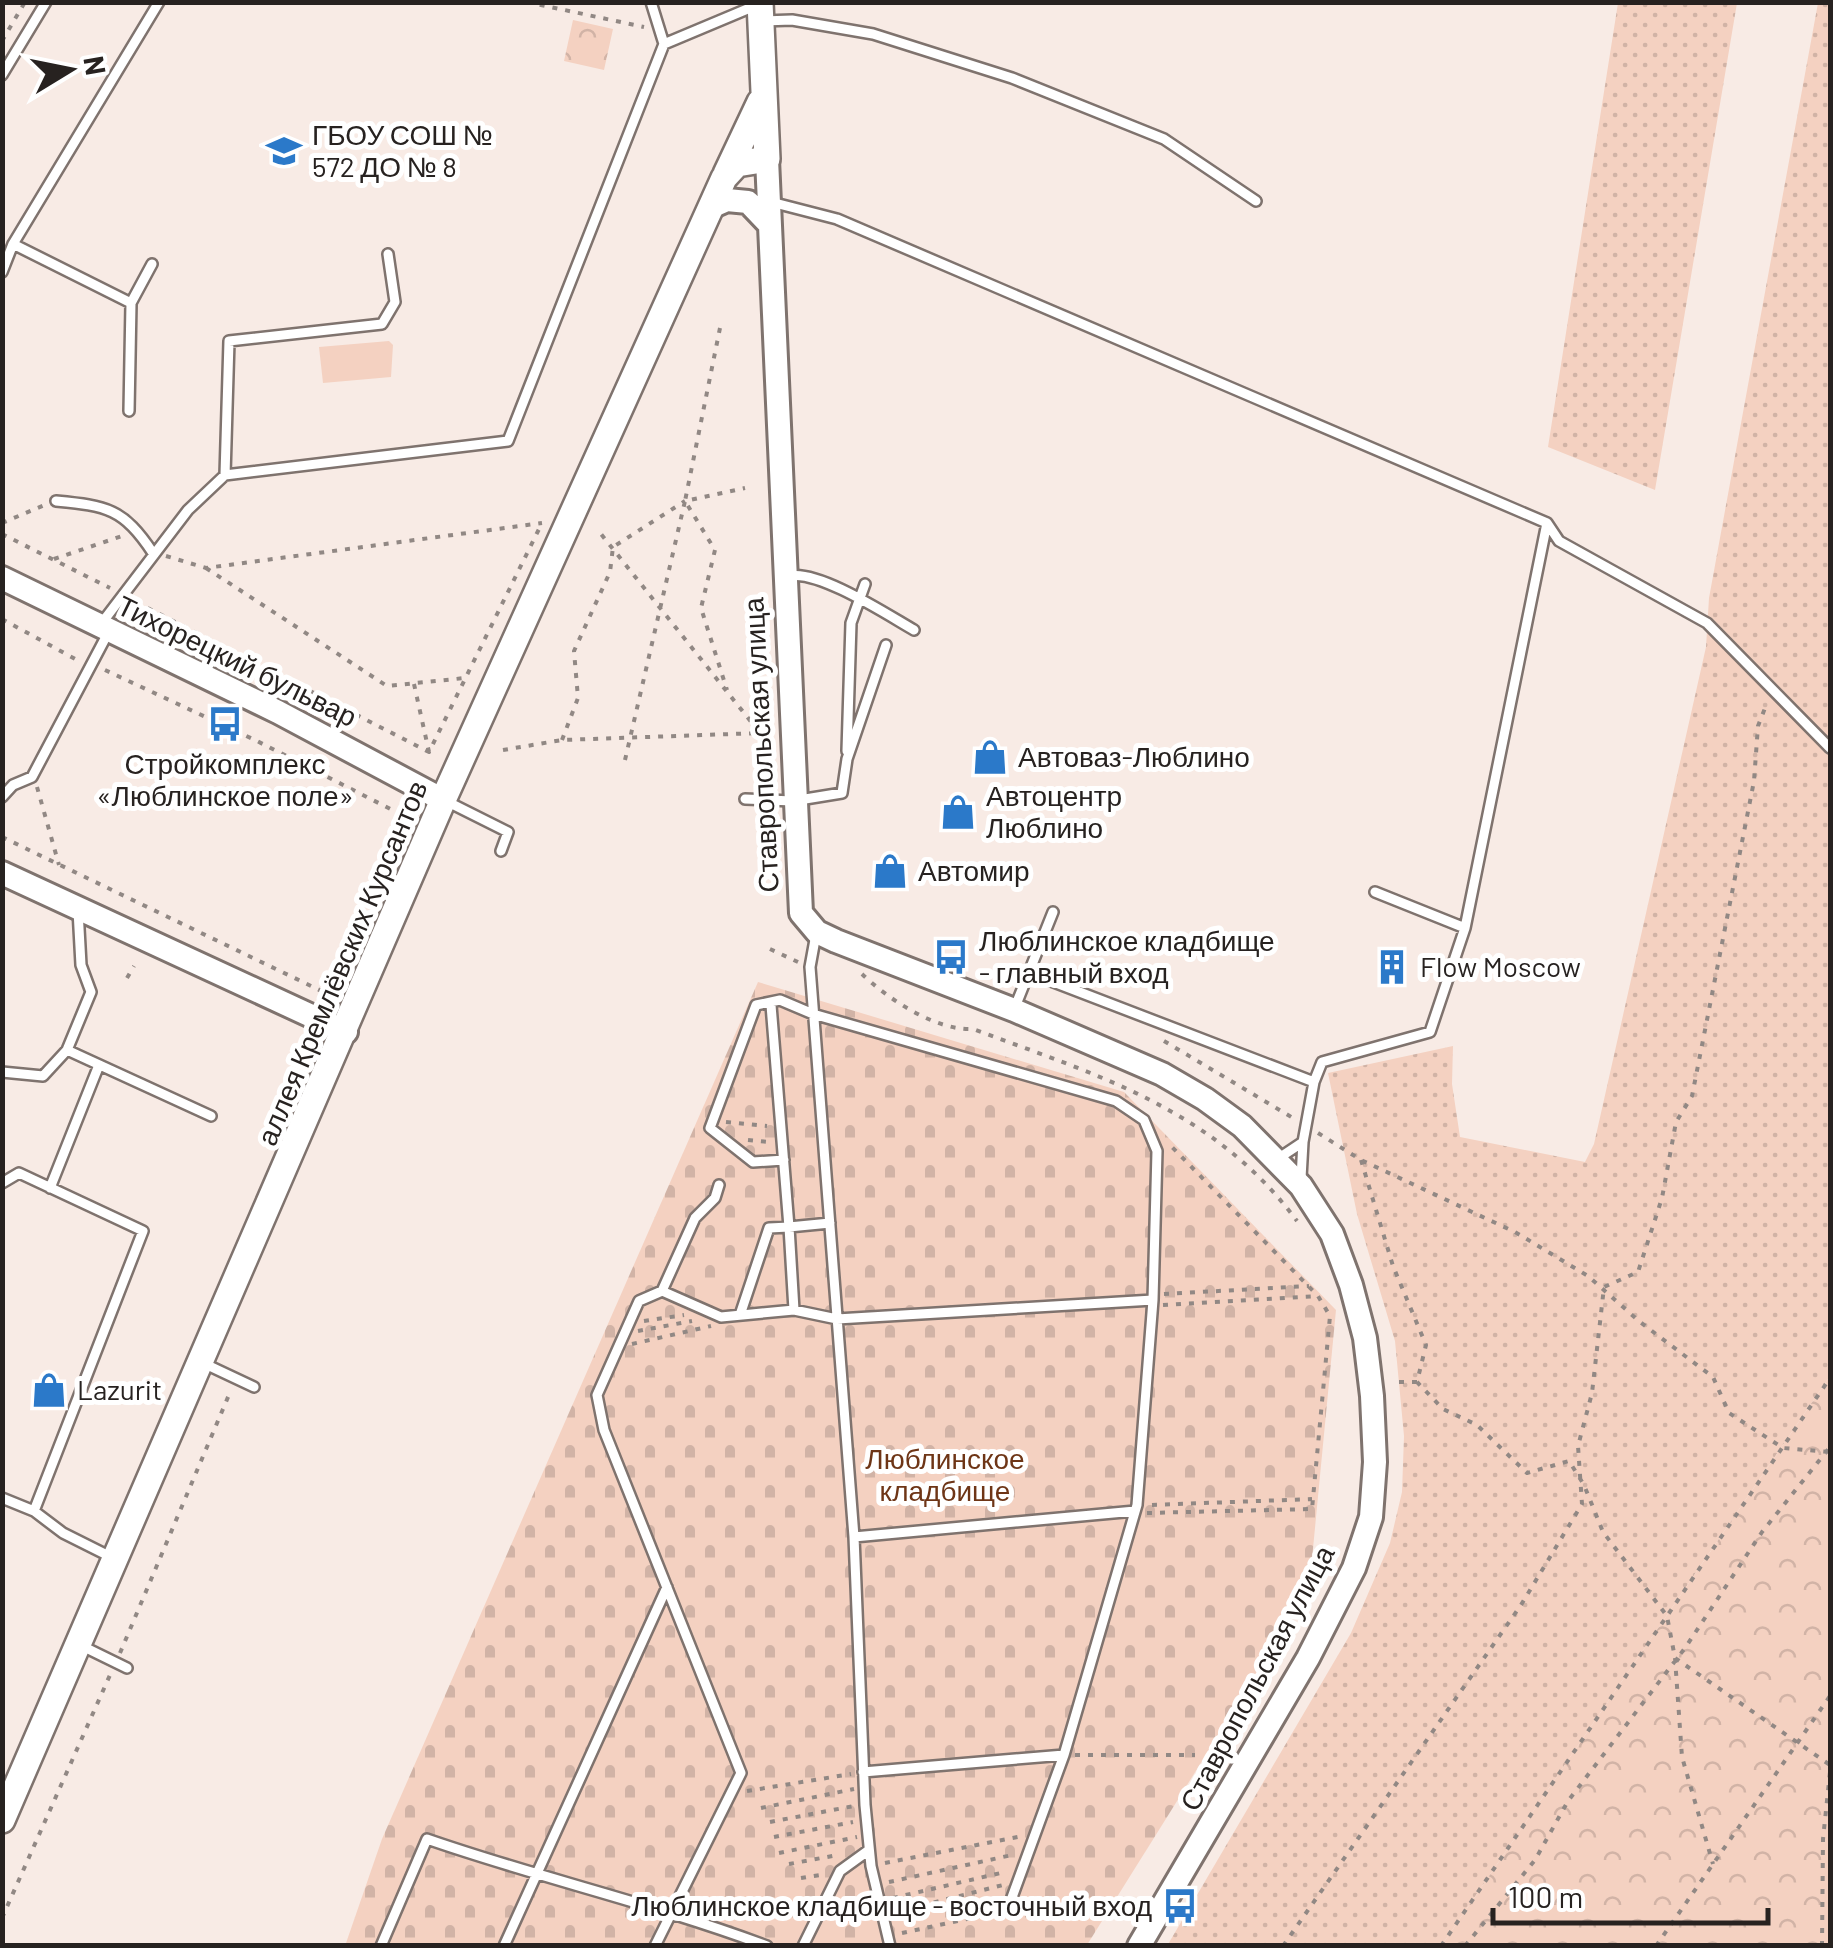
<svg xmlns="http://www.w3.org/2000/svg" width="1833" height="1948" font-family="Barlow,sans-serif">
<style>
.grass{fill:url(#grass-dots)}
.forest{fill:url(#forest-crowns)}
.cemetery{fill:url(#cemetery-stones)}
.pitch{fill:#f4d1c1}
.lines{fill:none;stroke-linecap:round;stroke-linejoin:round}
.service-casing{stroke:#7f736e;stroke-width:14}
.tertiary-casing{stroke:#7f736e;stroke-width:28}
.secondary-casing{stroke:#7f736e;stroke-width:30}
.path{stroke:#918884;stroke-width:4;stroke-dasharray:5 8;stroke-linecap:butt}
.service{stroke:#fff;stroke-width:9}
.tertiary{stroke:#fff;stroke-width:22}
.secondary{stroke:#fff;stroke-width:25}
.labels{text-anchor:middle;stroke-width:10;stroke-linejoin:round;paint-order:stroke}
.poi-label{font-size:28px;fill:#272220;stroke:#fff;text-anchor:start}
.street-label{font-size:28px;fill:#272220;stroke:#fff}
.park-label{font-size:28px;fill:#6e3516;stroke:#fff}
</style>
<defs>
<pattern id="grass-dots" width="8" height="8" patternUnits="userSpaceOnUse" patternTransform="scale(2.5)"><rect width="8" height="8" fill="#f4d1c1"/><path d="M2 2h.1M6 6h.1" fill="none" stroke="#d1b3a6" stroke-width="1.8" stroke-linecap="round"/></pattern>
<pattern id="forest-crowns" width="20" height="18" patternUnits="userSpaceOnUse" patternTransform="scale(2.5)"><rect width="20" height="18" fill="#f4d1c1"/><path d="M2 6a3 3 0 1 1 6 0M12 15a3 3 0 1 1 6 0" fill="none" stroke="#d1b3a6"/></pattern>
<pattern id="cemetery-stones" width="16" height="16" patternUnits="userSpaceOnUse" patternTransform="scale(2.5)"><rect width="16" height="16" fill="#f4d1c1"/><path d="M2 7V4a2 2 0 0 1 4 0v3zM10 15v-3a2 2 0 0 1 4 0v3z" fill="#d1b3a6"/></pattern>
</defs>
<rect width="100%" height="100%" fill="#f8ebe5"/>
<!-- grass -->
<path class="grass" d="M1618,3H1737L1655,490L1548,447Z
M1818,3H1830V1376L1442,1945L1167,1946L1351,1633L1390,1543L1402,1492L1404,1436L1395,1341L1357,1214L1328,1073L1453,1046L1452,1084L1460,1137L1585,1162L1594,1144L1706,647L1709,598Z"/>
<!-- forest -->
<path class="forest" d="M573,20L613,29L604,70L564,61Z
M1830,1376V1945H1442Z"/>
<!-- cemetery -->
<path class="cemetery" d="M758,982L1124,1092L1336,1310L1309,1590L1087,1945L345,1946L382,1839Z"/>
<!-- pitch -->
<path class="pitch" d="M389,341L393,345L391,377L323,383L319,347Z"/>
<g class="lines">
<defs>
<path id="service" d="M763,21L792,20L873,34L1012,78L1164,139L1256,201
M664,44L757,5
M2,75L46,2
M771,202L837,219L1547,523L1559,541L1707,623L1830,748
M13,244L131,303L129,411
M2,272L13,244L159,2
M131,303L152,264
M225,475L229,341L382,324L395,302L388,254
M56,501C107,506 123,508 153,553
M790,576C819,570 886,614 914,630
M101,624L188,510L225,475L508,441L664,44L651,2
M847,751L851,623L865,584
M2,797L13,785L32,777L108,633
M745,799L793,801L842,793L847,759L886,645
M446,801L508,832L501,851
M1375,892L1465,928L1547,523
M78,910L81,965L91,992L67,1050L211,1116
M816,934L810,967L854,1537L865,1805L871,1866L890,1946
M1030,973L1314,1082L1303,1142L1301,1178
M1015,1007L1053,912
M2,1072L43,1076L67,1050
M1314,1082L1322,1062L1430,1032L1465,928
M784,1160L753,1162L710,1128L756,1005L780,1000L813,1014L1116,1101L1144,1120L1157,1151L1153,1300L1137,1505L1064,1755L863,1772
M1276,1160L1303,1142
M2,1183L19,1173L143,1231L34,1511L63,1533L111,1557
M50,1188L99,1065
M662,1291L695,1218L715,1198L719,1185
M794,1310L789,1227L830,1223
M740,1315L769,1228L789,1227L771,1005
M203,1363L254,1387
M2,1498L34,1511
M854,1537L1135,1511
M80,1645L127,1668
M1007,1911L1064,1755
M381,1946L427,1839C539,1878 655,1904 767,1946
M504,1946L667,1587
M655,1946L741,1773L604,1430L597,1395L639,1301L662,1291L721,1317L794,1310L837,1319L1153,1300
M803,1946L840,1871L869,1850"/>
<path id="tertiary" d="M767,159L801,913L817,932L836,941L1014,1010L1162,1074L1205,1099L1242,1126L1301,1186L1332,1234L1351,1285L1365,1338L1372,1396L1375,1462L1371,1517L1354,1568L1308,1658L1139,1946
M711,207L727,200L748,202L769,224
M2,578L278,712L443,800
M2,873L346,1032"/>
<path id="secondary" d="M726,174L760,102
M2,1820L443,800L724,178L737,164L767,159L760,2"/>
</defs>
<!-- service casing -->
<use href="#service" class="service-casing"/>
<!-- tertiary casing -->
<use href="#tertiary" class="tertiary-casing"/>
<!-- secondary casing -->
<use href="#secondary" class="secondary-casing"/>
<!-- path -->
<path class="path" d="M527,2L644,27
M2,41L25,2
M720,328L685,501L715,550L701,608L727,690
M2,523L47,504
M2,534L110,588
M166,556L206,568L542,523
M54,559L125,535
M206,568L387,686L465,678
M136,602L429,752L542,523
M2,619L77,660
M105,670L255,740L410,819
M414,684L429,752
M562,740L578,698L574,651L610,572L613,547L685,501
M503,750L562,740L760,733L601,534
M625,760L685,501L745,488
M37,787L59,865
M2,837L336,998
M770,949L798,962
M862,974C888,999 936,1031 973,1029C1097,1075 1214,1109 1297,1221
M127,978L134,966
M1164,1041L1293,1118
M726,1122L767,1126
M1318,1133L1361,1160L1515,1232L1588,1276L1640,1322L1713,1377L1729,1413L1783,1448L1830,1452
M748,1140L769,1142
M1361,1160L1393,1266L1426,1345L1417,1382L1443,1409L1477,1425L1527,1473L1569,1461L1584,1485L1603,1532L1667,1616L1675,1658L1830,1765
M1164,1294L1309,1286
M1163,1305L1318,1296
M644,1321L684,1315
M638,1331L692,1321
M632,1344L711,1326
M1399,1382H1417
M1152,1505L1312,1499
M1147,1513L1312,1509L1330,1316L1318,1296L1169,1144
M120,1653L231,1390
M1675,1658L1682,1757L1713,1864
M1075,1755H1195
M747,1791L851,1774
M761,1808L854,1789
M770,1822L854,1806
M774,1837L853,1822
M779,1853L857,1837
M885,1863L1023,1836
M789,1864L838,1855
M801,1878L826,1874
M889,1882L1012,1855
M893,1898L1005,1872
M896,1912L1003,1885
M2,1918L110,1675
M902,1933L995,1913
M1283,1946L1521,1605L1582,1504L1578,1446L1592,1393L1604,1287L1638,1272L1662,1198L1676,1122L1692,1096L1754,781L1758,726L1767,703
M1441,1946L1830,1378
M1465,1946L1535,1860L1568,1801L1685,1648L1762,1532L1830,1447
M1656,1946L1830,1696
M1822,1946L1823,1839L1830,1772"/>
<!-- service -->
<use href="#service" class="service"/>
<!-- tertiary -->
<use href="#tertiary" class="tertiary"/>
<!-- secondary -->
<use href="#secondary" class="secondary"/>
</g>
<!-- icons -->
<defs>
<symbol id="school-bare" viewBox="-9 -9 18 18"><path d="M0-5L7-2L0 1L-7-2ZM-4 1L0 2.5L4 1V4Q0 6-4 4Z" fill="#2b79c9" stroke="#fff" stroke-width="2.5" paint-order="stroke"/></symbol>
<symbol id="bus-bare" viewBox="-9 -9 18 18"><path d="M-5-6H5V4H4V6H2V4H-2V6H-4V4H-5ZM-3.5-4V0h7V-4ZM-3.5 1.2v1.5H-2V1.2ZM2 1.2v1.5H3.5V1.2Z" fill="#2b79c9" stroke="#fff" stroke-width="2.5" paint-order="stroke"/></symbol>
<symbol id="shop-bare" viewBox="-9 -9 18 18"><path d="M-5-2.5h2.3a2.7 3.5 0 0 1 5.4 0H5L5.5 6h-11ZM-1.5-2.5h3a1.5 2.3 0 0 0-3 0Z" fill="#2b79c9" stroke="#fff" stroke-width="2.5" paint-order="stroke"/></symbol>
<symbol id="building-bare" viewBox="-9 -9 18 18"><path d="M-4-6H4V6H1V3H-1V6H-4ZM-2.5-4.3h1.7v1.8h-1.7ZM.8-4.3h1.7v1.8H.8ZM-2.5-1h1.7V.8h-1.7ZM.8-1h1.7V.8H.8Z" fill="#2b79c9" stroke="#fff" stroke-width="2.5" paint-order="stroke"/></symbol>
</defs>
<g fill-rule="evenodd">
<use href="#school-bare" x="259" y="126" width="50" height="50"/>
<use href="#bus-bare" x="200" y="699" width="50" height="50"/>
<use href="#shop-bare" x="965" y="732" width="50" height="50"/>
<use href="#shop-bare" x="933" y="787" width="50" height="50"/>
<use href="#shop-bare" x="865" y="846" width="50" height="50"/>
<use href="#bus-bare" x="926" y="932" width="50" height="50"/>
<use href="#building-bare" x="1367" y="942" width="50" height="50"/>
<use href="#shop-bare" x="24" y="1365" width="50" height="50"/>
<use href="#bus-bare" x="1155" y="1881" width="50" height="50"/>
</g>
<g class="labels">
<!-- poi labels -->
<g class="poi-label">
<text x="312" y="145">ГБОУ СОШ №<tspan x="312" dy="32">572 ДО № 8</tspan></text>
<text x="1018" y="767">Автоваз-Люблино</text>
<text x="225" y="774" text-anchor="middle">Стройкомплекс<tspan x="225" dy="32">«Люблинское поле»</tspan></text>
<text x="986" y="806">Автоцентр<tspan x="986" dy="32">Люблино</tspan></text>
<text x="918" y="881">Автомир</text>
<text x="979" y="951">Люблинское кладбище<tspan x="979" dy="32">- главный вход</tspan></text>
<text x="1420" y="977">Flow Moscow</text>
<text x="77" y="1400">Lazurit</text>
<text x="1152" y="1916" text-anchor="end">Люблинское кладбище - восточный вход</text>
</g>
<!-- street labels -->
<g class="street-label">
<text transform="translate(237 661) rotate(26)" y="10">Тихорецкий бульвар</text>
<text transform="translate(761 745) rotate(-93)" y="10">Ставропольская улица</text>
<text transform="translate(342 963) rotate(-67)" y="10">аллея Кремлёвских Курсантов</text>
<text transform="translate(1257 1678) rotate(-62)" y="10">Ставропольская улица</text>
</g>
<!-- park labels -->
<g class="park-label">
<text x="945" y="1469">Люблинское<tspan x="945" dy="32">кладбище</tspan></text>
</g>
</g>
<!-- border -->
<rect width="1833" height="1948" fill="none" stroke="#272220" stroke-width="10"/>
<!-- north arrow -->
<g transform="translate(70 70) rotate(80)" stroke="#ffffff" stroke-width="8" paint-order="stroke">
<path d="M0-8L18 38L0 25L-18 38Z" fill="#272220"/>
<text y="-15" font-size="28" font-weight="bold" text-anchor="middle" fill="#272220">N</text>
</g>
<!-- scale -->
<path d="M1493 1908v15h275v-15" fill="none" stroke="#272220" stroke-width="5"/>
<text x="1508" y="1908" font-size="30" fill="#272220" stroke="#ffffff" stroke-width="8" paint-order="stroke">100 m</text>
</svg>
